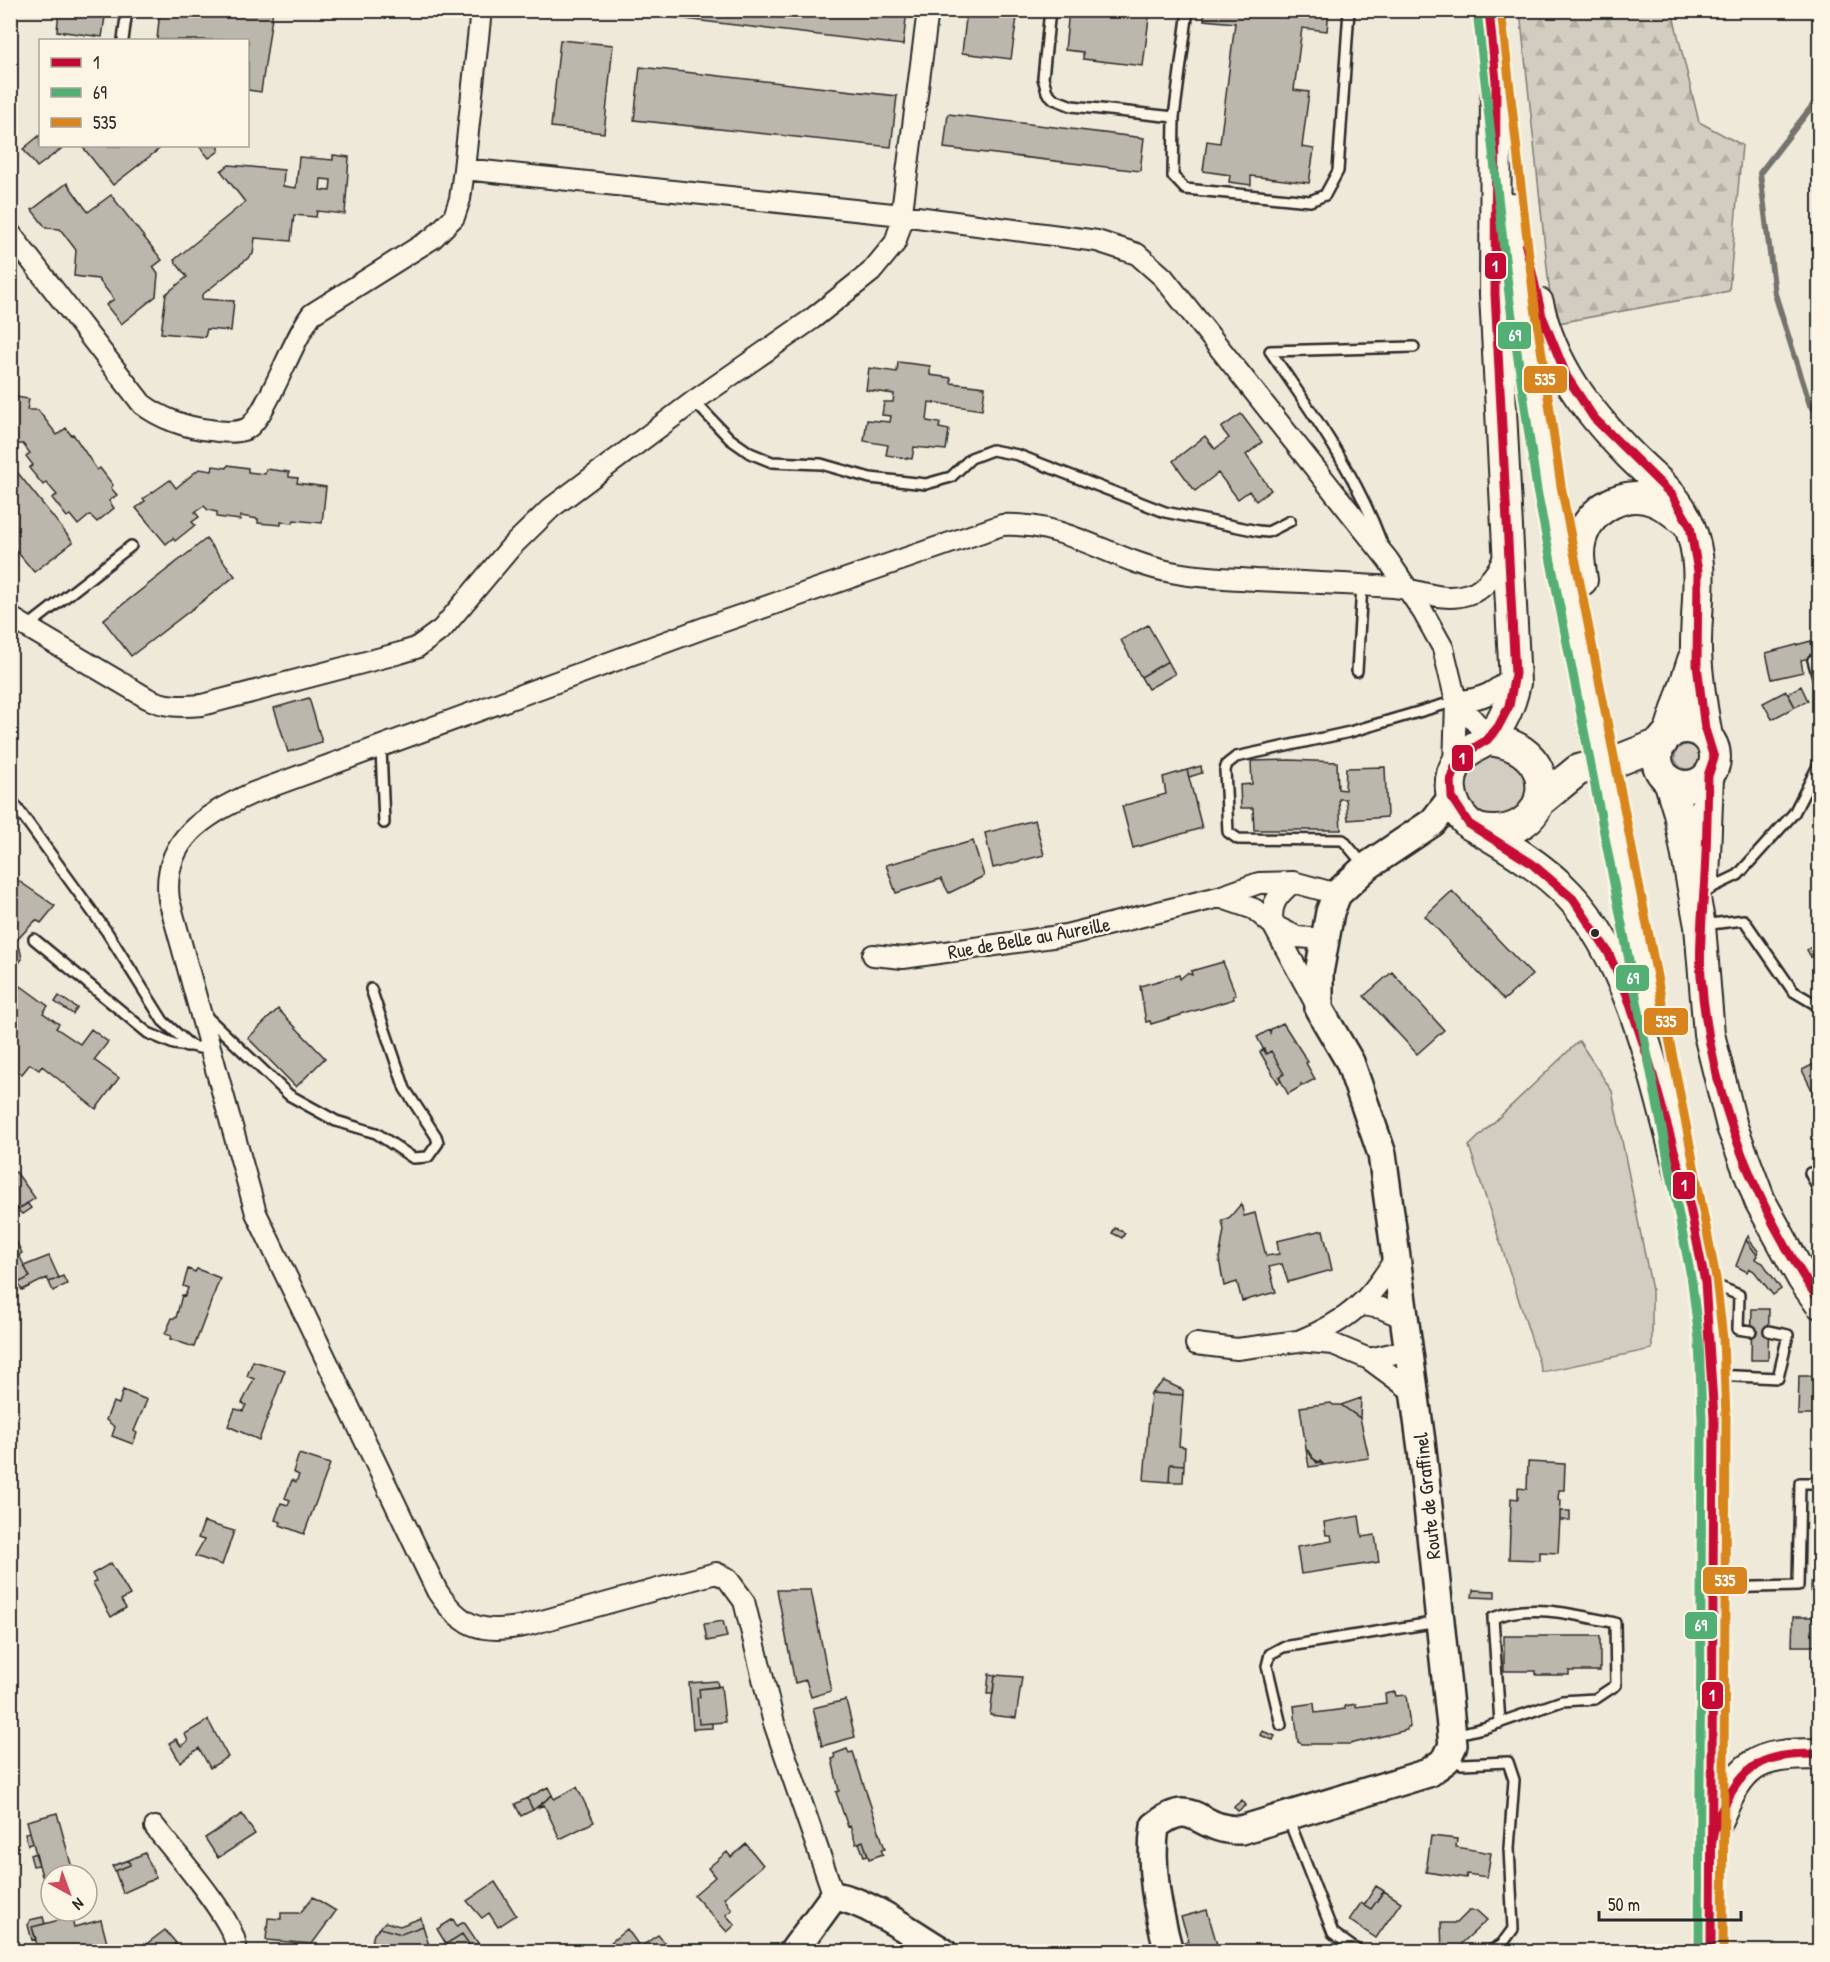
<svg xmlns="http://www.w3.org/2000/svg" width="1830" height="1962" font-family="'Patrick Hand',sans-serif">
<style>
.green{fill:#d2cdc0;stroke:#7e7c76;stroke-width:1.5}
.forest{fill:url(#forest-firs);stroke:#7e7c76;stroke-width:1.5}
.lines{fill:none;stroke-linecap:round;stroke-linejoin:round}
.stream{stroke:#75736d;stroke-width:6}
.building{fill:#bcb7ac;stroke:#2b2b2b;stroke-width:1.5;fill-rule:evenodd}
.lane-casing{stroke:#2b2b2b;stroke-width:14}
.street-casing{stroke:#2b2b2b;stroke-width:24}
.secondary-casing{stroke:#2b2b2b;stroke-width:32}
.primary-casing{stroke:#2b2b2b;stroke-width:34}
.lane{stroke:#fcf5e5;stroke-width:9}
.street{stroke:#fcf5e5;stroke-width:20}
.secondary{stroke:#fcf5e5;stroke-width:27}
.primary{stroke:#fcf5e5;stroke-width:30}
.primary-bridge-casing{stroke:#2b2b2b;stroke-width:34;stroke-linecap:butt}
.primary-bridge{stroke:#fcf5e5;stroke-width:30}
.bus-1-casing{stroke:#fcf5e5;stroke-width:14}
.bus-2-casing{stroke:#fcf5e5;stroke-width:14}
.bus-3-casing{stroke:#fcf5e5;stroke-width:14}
.bus-1{stroke:#c60835;stroke-width:9}
.bus-2{stroke:#54af74;stroke-width:9}
.bus-3{stroke:#d8851f;stroke-width:9}
.bus-dot{fill:#2b2b2b;stroke:#fcf5e5;stroke-width:2}
.labels{text-anchor:middle;stroke-width:5;stroke-linejoin:round;paint-order:stroke}
.street-label{font-size:20px;fill:#2b2b2b;stroke:#fcf5e5}
.line-badge{stroke:#fcf5e5;stroke-width:2}
.badge-label{font-size:16px;text-anchor:middle;font-weight:bold;fill:#fff}
</style>
<defs>
<pattern id="forest-firs" width="22" height="20" patternUnits="userSpaceOnUse" patternTransform="scale(1.5)"><rect width="22" height="20" fill="#d2cdc0"/><path d="M5 1l3.5 6h-7zM16 11l3.5 6h-7z" fill="#b4b0a5"/></pattern>
</defs>
<rect width="100%" height="100%" fill="#efe9da"/>
<filter id="ink" filterUnits="userSpaceOnUse"><feTurbulence type="fractalNoise" baseFrequency=".0167" numOctaves="2"/><feDisplacementMap in="SourceGraphic" scale="12" xChannelSelector="R" yChannelSelector="G"/><feConvolveMatrix kernelMatrix="1 2 1 2 8 2 1 2 1" color-interpolation-filters="sRGB"/></filter>
<g filter="url(#ink)">
<!-- green -->
<path class="green" d="M1675 757a12 12 0 1 1 24 0a12 12 0 1 1-24 0Z
M1500,753L1526,771L1528,795L1514,815H1475L1461,787L1476,759Z
M1579,1041L1612,1091L1652,1290V1349L1542,1372L1469,1146Z"/>
<!-- forest -->
<path class="forest" d="M1520,11H1672L1699,122L1742,145L1729,291L1553,324Z"/>
<g class="lines">
<!-- stream -->
<path class="stream" d="M1820,96L1760,173L1775,294L1810,405L1820,415"/>
</g>
<!-- building -->
<path class="building" d="M59,10H106L102,37L57,31Z
M160,10H273L261,92L248,90V40H157Z
M609,10H907L903,45Z
M967,10H1018L1011,59L962,53Z
M1069,10H1150L1143,66L1083,59V52L1065,50Z
M1205,10H1329L1327,31L1302,28L1294,90L1309,92L1302,147L1314,149L1309,183L1251,176V185L1229,182L1230,175L1203,171L1207,141L1220,143L1235,23L1204,20Z
M560,40L613,45L604,133L551,127Z
M640,67L897,96L891,147L634,120Z
M948,114L1144,138L1140,171L944,148Z
M40,135V146H65L37,167L23,149Z
M82,146H163L113,185Z
M199,146H219V151L209,158Z
M333,155L349,157L345,214L317,211L316,217L294,215L291,241L255,238L253,254L202,295V299L234,301L231,331L207,329L205,337L161,333L166,294L187,277L174,260L245,202L221,171L229,165L284,170L283,186L296,188L299,157L333,160ZM321,179L331,180L330,191L320,190Z
M67,183L88,212L111,195L162,260L153,267L158,274L156,296L121,324L106,305L114,299L98,279L74,276L76,250L60,229L46,228L32,210Z
M898,362L930,366V375L951,378V383L985,387L982,410L929,402L927,421L940,423L939,428L949,430L946,450L914,447L912,459L886,455L888,445L864,441L867,420L890,422L891,416L882,415L884,402H893L894,394L866,390L869,368L897,372Z
M10,392L16,393V397L29,399L27,410H38L57,435L66,428L71,435L73,434L97,470L100,468L113,485L111,488L117,495L109,501L114,508L97,522L90,515L78,525L70,515L67,517L52,498L57,495L46,482L43,485L29,468L33,465L26,456L30,453L23,444H10Z
M1241,414L1262,442L1246,455L1271,490L1256,501L1249,491L1238,499L1218,473L1195,491L1173,461L1205,436L1215,449L1229,438L1221,428Z
M10,463L73,542L34,572L10,543Z
M228,465L248,468V472L265,474L266,469L289,472V477L298,478L297,483L326,487L322,523L294,520L293,523L281,522V525L258,523V519L241,516L240,520L217,517V512L208,510L204,506L195,512L199,517L192,522L195,525L175,541L173,538L166,544L136,508L145,501L143,499L170,480L176,488L199,469L212,471L213,466L227,468Z
M206,539L235,576L131,656L103,620Z
M1148,625L1168,661L1141,677L1121,640Z
M1811,641L1814,657L1801,660L1803,672L1772,679L1766,653Z
M1168,661L1175,674L1148,689L1141,677Z
M1801,686L1808,701L1795,707L1788,693Z
M1786,691L1795,707L1772,719L1763,703Z
M309,698L322,742L288,752L274,708Z
M1290,760L1337,762L1338,789L1345,790L1346,768L1385,767L1387,817L1348,820L1346,799H1339L1341,830H1254L1253,808H1241L1240,785L1252,784L1251,761Z
M1201,766L1202,773L1189,777L1187,770Z
M1187,770L1202,828L1133,848L1122,806L1166,794L1163,777Z
M1035,820L1044,855L993,868L985,833Z
M973,841L984,876L949,893L941,879L896,893L886,865Z
M10,875L55,906L41,923L36,920L13,944L20,949L22,959L15,968L10,965Z
M1452,891L1532,975L1504,1000L1425,916Z
M1814,945L1820,955V973L1807,950Z
M1223,962L1236,995L1233,996L1234,999L1151,1024L1150,1021L1146,1022L1140,986L1179,975L1180,979L1187,973L1192,975L1191,971Z
M1392,972L1444,1030L1417,1054L1364,996Z
M21,986L48,1006L43,1013L59,1024L56,1028L80,1044L91,1029L108,1042L94,1060L119,1078L96,1109L42,1066L39,1070L30,1064L22,1074L10,1065V1055L15,1049L10,1046V995L13,996Z
M59,996L77,1008L73,1014L55,1002Z
M278,1009L325,1058L296,1087L248,1038Z
M1283,1023L1308,1062L1306,1063L1315,1079L1302,1086L1301,1084L1300,1087L1288,1094L1279,1077L1284,1074L1271,1051L1266,1054L1257,1037L1269,1030L1270,1033L1271,1029Z
M1264,1049L1266,1054L1271,1051L1284,1074L1279,1077L1281,1081L1278,1083L1260,1052Z
M1820,1061V1106L1802,1070Z
M16,1172L35,1198L18,1210L10,1199V1176Z
M27,1203L31,1208L22,1214L18,1210Z
M1241,1204L1244,1216L1255,1213L1266,1256L1279,1254L1277,1241L1323,1230L1332,1270L1288,1282L1282,1264L1269,1267L1276,1292L1242,1301L1237,1282L1224,1286L1219,1259L1224,1230L1222,1221L1230,1217Z
M1115,1228L1125,1233L1122,1238L1112,1233Z
M1749,1235L1750,1241L1758,1251L1757,1255L1746,1240Z
M15,1239L22,1253L19,1255L30,1277L10,1287V1241Z
M1746,1240L1757,1255L1755,1259L1763,1263L1781,1289L1773,1295L1754,1271L1749,1268L1747,1272L1736,1266Z
M49,1256L59,1278L49,1282L47,1278L22,1290L18,1283L30,1277L24,1266Z
M188,1269L195,1272L197,1269L220,1278L194,1347L170,1339L171,1336L165,1334L172,1318H176L182,1295L185,1296L188,1288L183,1286Z
M63,1276L67,1284L53,1291L49,1282Z
M1752,1309H1769L1768,1360H1751Z
M253,1361L285,1370L259,1440L228,1426L235,1409L243,1411L246,1405L242,1403L254,1379L247,1376Z
M1799,1376H1820V1415H1798Z
M1164,1381L1183,1390V1395L1151,1393Z
M123,1390L147,1400L134,1431L137,1433L133,1444L112,1436L115,1427L106,1420L113,1402L119,1404Z
M1151,1393L1183,1395L1179,1446L1185,1447L1184,1465L1170,1464L1169,1482L1144,1480Z
M1361,1398L1360,1418L1341,1405Z
M1331,1403L1333,1405H1341L1360,1418L1369,1458L1324,1465L1312,1458V1455L1306,1449L1300,1407Z
M1306,1449L1317,1463L1320,1461L1324,1465L1309,1467Z
M299,1454L330,1464L304,1534L280,1525L281,1522L275,1520L281,1503L288,1505L290,1500L285,1498L292,1480L296,1482L299,1475L293,1472Z
M1528,1462L1565,1464L1564,1490H1559L1558,1499L1561,1500L1558,1553L1540,1552V1560L1509,1559L1511,1498L1518,1499V1488L1527,1489Z
M1170,1464L1184,1465L1183,1482H1169Z
M1813,1489H1820V1532H1814Z
M1560,1511H1570V1520H1560Z
M1359,1516L1362,1537L1375,1535L1379,1562L1301,1574L1297,1547L1332,1541L1331,1535H1326L1324,1522Z
M204,1522L234,1531L222,1565L195,1556L204,1540L198,1538Z
M1814,1532H1820V1593H1811Z
M111,1563L130,1595L121,1600L126,1608L111,1617L93,1583L96,1581L92,1574Z
M777,1590H811L831,1691L811,1697L806,1680L795,1683Z
M1473,1590L1495,1591V1598L1472,1597Z
M1793,1617H1820L1819,1646H1792Z
M723,1621L727,1637L707,1641L704,1624Z
M1504,1636H1600V1671H1569V1675H1536V1671H1504Z
M989,1674L995,1675L993,1694H987Z
M995,1675L1022,1677L1016,1718L990,1715Z
M1813,1676L1820,1677V1706L1813,1705Z
M717,1681L718,1687L699,1689L700,1697L697,1698L699,1724L712,1723V1728L693,1729L689,1683Z
M721,1686L725,1722L699,1724L697,1698L700,1697L699,1689Z
M1395,1692L1396,1696L1406,1695L1410,1727H1407V1730L1350,1744H1302L1298,1742L1294,1706L1314,1703L1315,1713L1345,1709V1706L1356,1704V1707L1386,1703L1385,1694Z
M846,1700L855,1737L822,1746L813,1708Z
M208,1720L228,1757L210,1768L199,1748L180,1762L169,1743L176,1739L181,1746L188,1741L185,1734Z
M1262,1731L1275,1736L1273,1740L1260,1735Z
M847,1749L849,1753L853,1752L885,1849L881,1850L883,1854L869,1859L863,1841L856,1844L850,1826L848,1827L836,1792L839,1791L832,1759L835,1758L834,1754Z
M548,1787L552,1795L533,1810L527,1798Z
M577,1787L594,1822L560,1839L544,1805L537,1808L552,1795L554,1799Z
M527,1798L533,1810L521,1816L515,1804Z
M1242,1800L1246,1805L1238,1811L1234,1807Z
M57,1813L72,1868L42,1876L27,1821Z
M242,1814L255,1834L218,1858L205,1838Z
M30,1832L33,1843L28,1845L25,1833Z
M1431,1836L1457,1839L1456,1847L1491,1853L1487,1877L1467,1874L1466,1878L1426,1872Z
M863,1841L868,1855L864,1856L859,1843Z
M746,1844L763,1865L724,1898L732,1910L726,1915L735,1925L727,1932L694,1895L715,1877L708,1868L727,1852L731,1857Z
M35,1853L39,1865L33,1866L30,1855Z
M145,1853L156,1878L123,1893L115,1871L130,1865L129,1860Z
M129,1860L130,1865L115,1871L112,1866Z
M495,1882L516,1915L498,1927L489,1913L482,1918L467,1901Z
M1376,1886L1384,1891L1371,1909L1364,1905Z
M1384,1891L1401,1902L1376,1938L1349,1920L1361,1903L1371,1909Z
M313,1897L336,1911L312,1944L266,1940L268,1918L281,1919V1913H300Z
M1207,1910L1218,1948L1206,1952H1183L1181,1943L1189,1941L1181,1917Z
M1469,1911H1477L1487,1920L1462,1943V1952H1442L1441,1923H1457Z
M43,1917L45,1924L32,1927L36,1939L32,1940L28,1925L30,1920Z
M71,1917L74,1927L101,1920L107,1943L80,1952H39L32,1927Z
M421,1918L423,1926L401,1934L380,1928L385,1922L400,1926Z
M453,1919L457,1926L464,1922L480,1946L473,1950L462,1934L446,1944L437,1929Z
M423,1926L431,1952L370,1949L374,1934L380,1928L401,1934Z
M627,1929L640,1947L658,1935L673,1952H605L603,1949Z
M165,1930L176,1943L165,1952H136Z
M462,1934L473,1950L474,1952H451L446,1944Z
M176,1943L180,1949L176,1952H165Z"/>
<g class="lines">
<defs>
<path id="lane" d="M1050,10L1043,78L1047,92L1054,99L1072,106L1174,117
M1188,10L1174,117L1173,176L1185,189L1310,201L1325,195L1338,171L1349,10
M123,40L127,10
M694,401L730,439L750,453L772,462L821,464L870,478L926,484L951,477L971,458L992,450L1018,455L1165,512L1258,531L1268,532L1290,521
M1381,541C1354,470 1313,414 1270,351L1414,347
M27,627L131,546
M1813,660L1820,684
M1357,671L1362,585
M381,748L384,823
M10,798L107,932L163,1021L191,1046L209,1050
M1364,865L1343,840L1238,839L1228,832L1225,770L1227,764L1236,757L1350,732L1456,701
M1709,889L1738,875L1794,813L1820,762
M1702,925L1744,920L1793,991L1820,1007
M34,939L148,1033L174,1044L188,1046
M205,1015L289,1095L336,1121L376,1133L413,1158L428,1157L438,1143L436,1136L405,1089L371,989
M1810,1173L1820,1193
M1710,1283L1739,1295L1738,1329L1751,1331
M1715,1375L1778,1378L1788,1335L1769,1331
M1716,1588L1798,1586L1800,1483H1820
M1281,1725L1267,1666L1270,1654L1283,1647L1438,1622
M1454,1735L1487,1727L1562,1701L1595,1699L1616,1685L1615,1623C1577,1615 1530,1602 1493,1618L1500,1723
M1449,1760L1462,1764L1508,1762L1514,1780L1509,1848L1513,1929L1502,1944L1489,1952
M1288,1818L1333,1933L1358,1951"/>
<path id="street" d="M464,169L902,215L1097,241L1137,254L1163,277L1388,560L1423,612L1443,648L1456,701L1454,768
M10,233L142,404C160,418 187,428 210,430C221,432 236,433 246,429C266,419 293,337 312,314L433,238L454,217L460,199L464,169L481,10
M10,617L147,698C164,707 182,707 202,705L400,653L416,648L442,629L511,547L551,508L694,401L812,319L871,272L895,243L900,227L928,10
M1456,701C1483,700 1496,692 1515,674
M1456,701L1477,724L1501,741
M1219,897L1254,909L1273,925L1318,1008
M1273,925L1297,937L1325,939
M1273,925C1269,904 1278,895 1293,882
M873,955L903,958L1066,935L1219,897L1259,883L1293,882L1337,894
M1362,1305L1381,1308L1404,1318
M1301,1340C1348,1321 1370,1301 1396,1257
M1196,1344L1237,1349L1298,1341L1333,1344L1369,1359L1415,1393
M1369,1359L1409,1350
M155,1827C173,1851 241,1925 236,1952
M834,1896L774,1723L744,1601L727,1578L716,1573L524,1626C483,1634 461,1628 437,1591L256,1213L169,900C161,841 205,814 253,793L704,628L1002,525C1069,522 1109,560 1171,572C1199,578 1228,578 1256,580C1302,582 1347,584 1393,587C1418,589 1442,603 1468,594C1487,589 1500,569 1506,552"/>
<path id="secondary" d="M793,1952L834,1896C868,1901 913,1934 943,1952
M1169,1952C1158,1911 1149,1869 1155,1826C1195,1794 1196,1831 1241,1830L1428,1773L1446,1760L1453,1745L1422,1449L1382,1154L1350,1062L1319,1009V973L1330,912L1337,894L1366,867L1433,822L1451,799"/>
<path id="primary" d="M1489,10L1499,102
M1496,81L1495,294L1515,683C1511,703 1504,721 1490,737C1484,744 1474,746 1467,752C1443,772 1447,804 1469,824C1503,843 1543,867 1569,895C1634,963 1658,1093 1683,1182
M1512,209L1549,488L1595,733
M1538,303C1552,366 1587,411 1631,456C1653,478 1677,495 1689,525C1706,566 1695,608 1696,651C1697,679 1702,709 1707,737
M1582,580C1580,566 1577,553 1581,539C1589,509 1626,488 1655,501C1665,505 1674,512 1682,519
M1657 757a29 29 0 1 1 58 0a29 29 0 1 1-58 0Z
M1669,734L1693,660
M1669,780L1679,813L1700,926L1709,1034L1732,1127L1760,1201L1803,1279L1820,1303
M1539,802L1578,770L1619,760L1662,743
M1610,805L1652,1019
M1478,829C1552,846 1569,746 1487,740
M1704,881L1708,776
M1680,1164L1704,1280L1711,1339L1714,1418L1711,1952
M1716,1822C1743,1762 1753,1754 1820,1754"/>
</defs>
<!-- lane casing -->
<use href="#lane" class="lane-casing"/>
<!-- street casing -->
<use href="#street" class="street-casing"/>
<!-- secondary casing -->
<use href="#secondary" class="secondary-casing"/>
<!-- primary casing -->
<use href="#primary" class="primary-casing"/>
<!-- lane -->
<use href="#lane" class="lane"/>
<!-- street -->
<use href="#street" class="street"/>
<!-- secondary -->
<use href="#secondary" class="secondary"/>
<!-- primary -->
<use href="#primary" class="primary"/>
<defs>
<path id="primary-bridge" d="M1595,733L1610,805"/>
</defs>
<!-- primary-bridge casing -->
<use href="#primary-bridge" class="primary-bridge-casing"/>
<!-- primary-bridge -->
<use href="#primary-bridge" class="primary-bridge"/>
<defs>
<path id="bus-1" d="M1489,10L1496,81L1495,294L1515,674L1509,706L1498,727L1487,740L1467,752L1454,769L1451,779L1452,798L1469,824L1531,863L1573,899L1608,952L1627,995L1649,1061L1690,1207L1705,1282L1714,1418L1711,1952
M1526,246L1542,316L1567,377L1594,418L1672,495L1690,526L1698,571L1697,665L1705,729L1714,758L1708,776C1707,814 1707,852 1704,890C1702,919 1699,947 1701,976C1710,1095 1754,1204 1820,1302
M1712,1842C1713,1827 1719,1815 1726,1802C1747,1758 1774,1754 1820,1754"/>
<path id="bus-2" d="M1477,11L1510,303L1537,490L1692,1282L1699,1340L1702,1418L1699,1952"/>
<path id="bus-3" d="M1501,10L1534,300L1561,486L1716,1278L1723,1339L1726,1418L1723,1952"/>
</defs>
<!-- bus-1 casing -->
<use href="#bus-1" class="bus-1-casing"/>
<!-- bus-2 casing -->
<use href="#bus-2" class="bus-2-casing"/>
<!-- bus-3 casing -->
<use href="#bus-3" class="bus-3-casing"/>
<!-- bus-1 -->
<use href="#bus-1" class="bus-1"/>
<!-- bus-2 -->
<use href="#bus-2" class="bus-2"/>
<!-- bus-3 -->
<use href="#bus-3" class="bus-3"/>
</g>
</g>
<!-- markers -->
<circle class="bus-dot" cx="1595" cy="933" r="5"/>
<g class="labels">
<!-- street labels -->
<g class="street-label">
<text transform="translate(1029 938) rotate(-10)" y="7">Rue de Belle au Aureille</text>
<text transform="translate(1427 1496) rotate(-96)" y="7">Route de Graffinel</text>
</g>
</g>
<g class="line-badge">
<rect x="1484" y="252" width="23" height="28" rx="6" fill="#c60835"/>
<rect x="1497" y="321" width="35" height="29" rx="6" fill="#54af74"/>
<rect x="1523" y="365" width="45" height="29" rx="6" fill="#d8851f"/>
<rect x="1451" y="744" width="23" height="28" rx="6" fill="#c60835"/>
<rect x="1615" y="964" width="35" height="28" rx="6" fill="#54af74"/>
<rect x="1643" y="1007" width="46" height="29" rx="6" fill="#d8851f"/>
<rect x="1672" y="1171" width="24" height="29" rx="6" fill="#c60835"/>
<rect x="1702" y="1566" width="46" height="29" rx="6" fill="#d8851f"/>
<rect x="1684" y="1611" width="34" height="29" rx="6" fill="#54af74"/>
<rect x="1701" y="1681" width="23" height="29" rx="6" fill="#c60835"/>
</g>
<g class="badge-label">
<text x="1495" y="272">1</text>
<text x="1515" y="341">69</text>
<text x="1545" y="385">535</text>
<text x="1462" y="764">1</text>
<text x="1633" y="984">69</text>
<text x="1666" y="1027">535</text>
<text x="1684" y="1191">1</text>
<text x="1725" y="1586">535</text>
<text x="1701" y="1631">69</text>
<text x="1712" y="1701">1</text>
</g>
<!-- margin -->
<rect width="1830" height="1962" fill="none" stroke="#fcf5e5" stroke-width="36"/>
<rect x="18" y="18" width="1794" height="1926" fill="none" stroke="#2b2b2b" stroke-width="2" filter="url(#ink)"/>
<!-- legend -->
<rect x="39" y="39" width="210" height="108" fill="#fcf5e5" stroke="#a8a49b" stroke-width="1.5"/>
<rect x="51" y="58" width="30" height="9" fill="#c60835" stroke="#a8a49b" stroke-width="1.5"/>
<text x="93" y="69" font-size="18" fill="#2b2b2b">1</text>
<rect x="51" y="88" width="30" height="9" fill="#54af74" stroke="#a8a49b" stroke-width="1.5"/>
<text x="93" y="99" font-size="18" fill="#2b2b2b">69</text>
<rect x="51" y="118" width="30" height="9" fill="#d8851f" stroke="#a8a49b" stroke-width="1.5"/>
<text x="93" y="129" font-size="18" fill="#2b2b2b">535</text>
<!-- north arrow -->
<g transform="translate(69 1893) rotate(139)"><circle r="28" fill="#fcf5e5" stroke="#a8a49b" stroke-width="1.5"/>
<path d="M0-4.5L10 22L0 15L-10 22Z" fill="#d1495b"/>
<text y="-9" font-size="16" font-weight="bold" text-anchor="middle" fill="#2b2b2b">N</text>
</g>
<!-- scale -->
<path d="M1599 1911v9h142v-9" fill="none" stroke="#2b2b2b" stroke-width="3"/>
<text x="1608" y="1911" font-size="18" fill="#2b2b2b" stroke="#fcf5e5" stroke-width="4.5" paint-order="stroke">50 m</text>
</svg>
